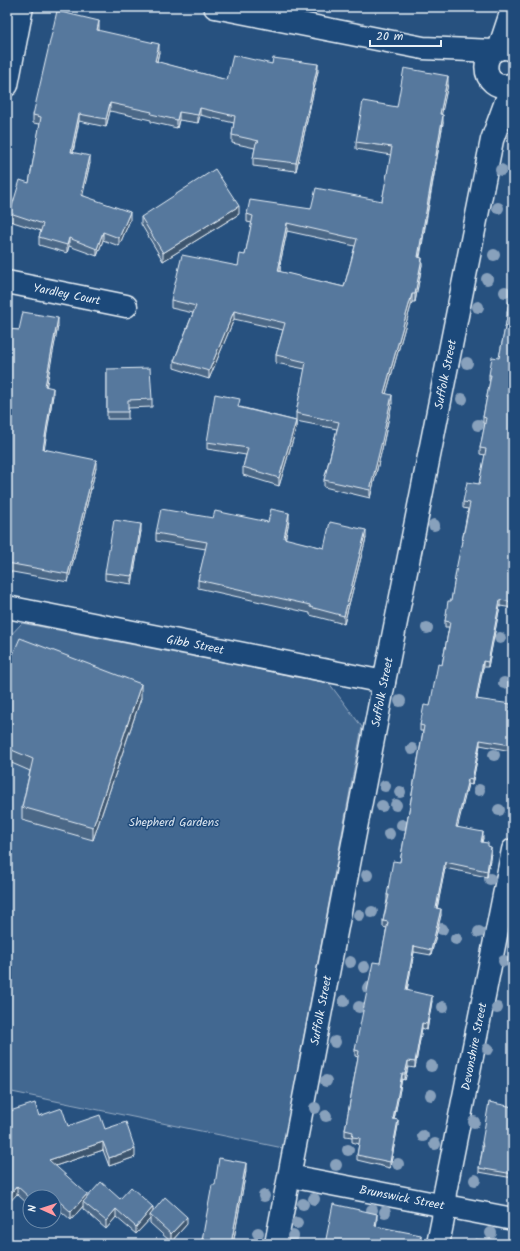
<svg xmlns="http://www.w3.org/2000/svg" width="520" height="1251" font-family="Kalam,sans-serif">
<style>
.green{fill:#436891;stroke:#96acc4}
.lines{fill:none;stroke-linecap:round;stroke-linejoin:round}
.minor-casing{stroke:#e8f1f8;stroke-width:25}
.minor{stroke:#1f4a7a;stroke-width:22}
.tree{fill:#88a1bc}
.wall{fill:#4b6787;stroke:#e8f1f8;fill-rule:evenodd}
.shaded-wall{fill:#3d546e;stroke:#e8f1f8}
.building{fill:#57789d;stroke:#e8f1f8;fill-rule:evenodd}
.labels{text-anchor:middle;stroke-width:3;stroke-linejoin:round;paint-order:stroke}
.street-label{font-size:12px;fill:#e8f1f8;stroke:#1f4a7a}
.park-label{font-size:12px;fill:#d8e3ee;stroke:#1f4a7a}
</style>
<rect width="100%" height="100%" fill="#27517f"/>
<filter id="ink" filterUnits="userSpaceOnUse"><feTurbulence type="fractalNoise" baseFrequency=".025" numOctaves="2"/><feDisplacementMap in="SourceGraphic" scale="8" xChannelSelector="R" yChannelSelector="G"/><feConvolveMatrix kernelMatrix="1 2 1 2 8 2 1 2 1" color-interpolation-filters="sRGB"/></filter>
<g filter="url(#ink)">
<!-- green -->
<path class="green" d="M22,623L329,683L362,727L283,1148L7,1091V639Z"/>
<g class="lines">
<defs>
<g id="minor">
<path d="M215,7L423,48L494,51"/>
<path d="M499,49L513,7"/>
<path d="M513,50C477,37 478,97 513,84"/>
<path d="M7,85L22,7"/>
<path id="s1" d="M7,282L126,306"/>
<path id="s2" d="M7,607L384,682"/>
<path id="s3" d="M290,1176L513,1219"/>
<path id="s4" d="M276,1244L384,682L492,140L512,85"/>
<path id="s5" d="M438,1244L443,1219L445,1192L513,850"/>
</g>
</defs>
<!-- minor casing -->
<use href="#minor" class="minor-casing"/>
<!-- minor -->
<use href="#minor" class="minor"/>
</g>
<!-- trees -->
<g class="tree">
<circle cx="501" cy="170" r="6"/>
<circle cx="498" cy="208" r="6"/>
<circle cx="494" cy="255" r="6"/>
<circle cx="487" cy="279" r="6"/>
<circle cx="505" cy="292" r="6"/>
<circle cx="478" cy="307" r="6"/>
<circle cx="467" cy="363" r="6"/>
<circle cx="462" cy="399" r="6"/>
<circle cx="478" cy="425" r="6"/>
<circle cx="434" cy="525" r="6"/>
<circle cx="427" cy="628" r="6"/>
<circle cx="500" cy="638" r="6"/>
<circle cx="504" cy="683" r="6"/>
<circle cx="400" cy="701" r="6"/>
<circle cx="412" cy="749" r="6"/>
<circle cx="494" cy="755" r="6"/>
<circle cx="385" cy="786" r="6"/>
<circle cx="479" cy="790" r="6"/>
<circle cx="400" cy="792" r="6"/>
<circle cx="396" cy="805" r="6"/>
<circle cx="382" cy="806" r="6"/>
<circle cx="499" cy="810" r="6"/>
<circle cx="402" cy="825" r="6"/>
<circle cx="389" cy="834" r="6"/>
<circle cx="367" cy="875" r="6"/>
<circle cx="490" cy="879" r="6"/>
<circle cx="372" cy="912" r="6"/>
<circle cx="359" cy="915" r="6"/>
<circle cx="442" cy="929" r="6"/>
<circle cx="479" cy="932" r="6"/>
<circle cx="456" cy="939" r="6"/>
<circle cx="504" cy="961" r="6"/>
<circle cx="350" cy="962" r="6"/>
<circle cx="364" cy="967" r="6"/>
<circle cx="368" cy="988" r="6"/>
<circle cx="344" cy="1001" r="6"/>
<circle cx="359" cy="1007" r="6"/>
<circle cx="443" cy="1007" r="6"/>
<circle cx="497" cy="1008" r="6"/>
<circle cx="335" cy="1042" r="6"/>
<circle cx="488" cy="1049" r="6"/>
<circle cx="431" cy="1066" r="6"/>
<circle cx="326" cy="1081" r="6"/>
<circle cx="431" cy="1095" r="6"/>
<circle cx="315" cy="1108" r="6"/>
<circle cx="326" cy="1116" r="6"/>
<circle cx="474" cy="1122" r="6"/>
<circle cx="423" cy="1136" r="6"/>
<circle cx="435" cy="1144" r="6"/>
<circle cx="348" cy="1150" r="6"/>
<circle cx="398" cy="1164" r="6"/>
<circle cx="336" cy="1165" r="6"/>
<circle cx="475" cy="1180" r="6"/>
<circle cx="264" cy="1196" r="6"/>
<circle cx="314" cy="1199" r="6"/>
<circle cx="303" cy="1204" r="6"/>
<circle cx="372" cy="1210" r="6"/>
<circle cx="385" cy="1212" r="6"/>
<circle cx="297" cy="1223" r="6"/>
<circle cx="258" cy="1233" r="6"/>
<circle cx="491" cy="1233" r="6"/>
<circle cx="293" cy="1236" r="6"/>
</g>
<!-- wall -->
<path class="wall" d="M99,29L98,31L159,52L157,62L227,80L272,64L318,71L296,171L253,166V158L255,148L232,143V135L234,123L200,115L198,123L179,120L177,128L151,122V120L110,111L106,127L79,121L73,153L90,163L82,195L130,220L119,246L103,240L97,256L69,246L67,253L39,245V237L41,231L10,221V213L29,183L40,124L33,123V115Z
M448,84L441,115L443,123L420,257L422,265L415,302H412L386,394L392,403L382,449L370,498L324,487V480L337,429L296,421V429L279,486L243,475V467L246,455L207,449V442L240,407L296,421V413L305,369L276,363V355L283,330L234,319L209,379L174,368V361L193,313L171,308V300L238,266L245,255L252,223L247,222V214L311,209L382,201L391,155L356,149V142L397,107ZM287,231L355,246L344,287L280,272V264Z
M239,214L163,261L141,224V217Z
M513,276V564L512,568H513V608L500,606L488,667H483L477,699L513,709V743L511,751L480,745L472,785L468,784L457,827L483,838L482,842L488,846L491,853L487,877L445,868L437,908L441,915L431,955L414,952L407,990L432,1001L427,1030L422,1028L415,1068L408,1067L405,1080L402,1079L394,1119L398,1125L390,1168L357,1160V1155L359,1144L352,1142V1137L345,1136V1130L358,1057L355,1056V1050L380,963L387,928L383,927V921L387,900V895L400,862L423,731H420V725L430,706L442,665L449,627H445V621L451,601L468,509L463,508V502L479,484L485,455L480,454V448L485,424L483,423V417L490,381H489V375L499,358L507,318V312L511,293V287Z
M58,326L46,386L53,395L44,449L96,468L68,582L7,571V329L19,330Z
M107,369L152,399V407L128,408V419H107Z
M289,521L285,539L324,548L366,538L344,624L310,615V613L198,588V580L206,549L156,541V533L268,522Z
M141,531L132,584L105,580V573Z
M7,668L141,698L93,840L22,820V807L30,771L7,761Z
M513,1107V1178L479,1172V1168L482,1151V1142Z
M7,1112L39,1116L68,1126L105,1129L135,1157L109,1166L103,1150L55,1166L87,1198L120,1199L153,1211L187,1224L171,1242L150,1223V1219L136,1234L116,1217L106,1229L83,1209V1206L71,1220L54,1205V1197H30V1206L17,1194L10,1147L7,1136Z
M246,1171L233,1244H202V1240L215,1185Z"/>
<!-- shaded-wall -->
<path class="shaded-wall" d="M99,21V29L97,38V30Z
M159,44V52L155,69V61Z
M318,64V71L296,171V163Z
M448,76V84L440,122V114Z
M110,103V111L106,127V119Z
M200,108V115L198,123V115Z
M179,112V120L177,128V120Z
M79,114V121L71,160V152Z
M443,115V123L418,264V257Z
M90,156V163L81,203V195Z
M239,206V214L163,261V253Z
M130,212V220L119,246V238Z
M287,223V231L280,264V270L278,279L279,262Z
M103,232V240L97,256V249Z
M69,238V246L67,253V245Z
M422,258V265L415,302V294Z
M412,294V302L384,401V393Z
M234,311V319L209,379V371Z
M58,318V326L45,394V386Z
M53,388V395L43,457V449Z
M392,395V403L382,449L370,498V490Z
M296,421V429L279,486V478Z
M96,460V468L68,582V574Z
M289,513V521L284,546V538Z
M141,524V531L132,584V576Z
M366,530V538L344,624V616Z
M513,558V564L511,574V568Z
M500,600V606L488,667V662Z
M483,661V667L476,705V699Z
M141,684V698L93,840V827Z
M513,738V743L511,751V745Z
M480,740V745L472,785V780Z
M468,779V784L456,833V827Z
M483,832V838L481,847V842Z
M491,847V853L487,877V871Z
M445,862V868L436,914V908Z
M441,909V915L431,955V950Z
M414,946V952L406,996V990Z
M432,996V1001L427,1030V1024Z
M422,1023V1028L415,1068V1062Z
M408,1061V1067L405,1080V1074Z
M402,1074V1079L393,1125V1119Z
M398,1120V1125L390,1168V1162Z
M103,1142V1150L49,1168V1160Z
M135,1149V1157L109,1166V1158Z
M246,1163V1171L233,1244H231Z
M17,1186V1194L7,1205V1198Z
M87,1194V1202H83V1206L71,1220V1212Z
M153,1207V1215H150V1219L136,1234V1227Z
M116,1209V1217L106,1229V1221Z
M377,1214V1221L375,1233V1226Z
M187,1217V1224L171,1242V1234Z
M421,1235L420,1244H419Z"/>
<!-- building -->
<path class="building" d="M57,11L99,21L97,30L159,44L155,61L227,80L233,55L272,64L273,58L318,64L296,163L253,158L256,143L259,141L232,135L235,116L200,108L198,115L179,112L177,120L151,114L152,112L110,103L106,119L79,114L71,152L90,156L81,195L130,212L119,238L103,232L97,249L69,238L67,245L39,237L43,224L10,213L20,180L29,183L41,117L33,115Z
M404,68L448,76L440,114L443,115L418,257L422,258L415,294H412L384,393L392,395L382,441L370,490L324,480L339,422L296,413L306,362L276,355L285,323L234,311L209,371L174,361L196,306L171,300L182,255L238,266L240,254L245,255L253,216L247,214L250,200L311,209L316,188L382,201L392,147L356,142L363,101L397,107ZM287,223L357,239L344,287L278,271L280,262H279Z
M215,169L239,206L163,253L141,217Z
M513,276V558L511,568H513V602L500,600L488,662L483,661L476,699L511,704L510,708L513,709V738L511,745L480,740L472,780L468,779L456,827L483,832L481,842L488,843V846L491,847L487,871L445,862L436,908L441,909L431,950L414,946L406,990L432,996L427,1024L422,1023L415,1062L408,1061L405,1074H402L393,1119L398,1120L390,1162L357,1155L360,1138L352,1137L353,1132L345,1130L359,1051L355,1050L373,962L380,963L388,922L383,921L389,895H387L393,861L400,862L424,726L420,725L424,705L430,706L438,664L442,665L450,622L445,621L448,601H451L457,565L470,503L463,502L467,482L479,484L486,449L480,448L486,418L483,417L491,375H489L492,357L499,358L508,312H507L512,288L511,287Z
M23,312L58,318L45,386L53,388L43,449L96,460L68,574L7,563V329L19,330Z
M150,368L152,399L128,400V412H107V369Z
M215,394L240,399L238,407L296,421L279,478L243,467L248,448L207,442Z
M161,509L213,518L215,511L268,522L271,509L289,513L284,538L324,548L330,522L366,530L344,616L310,607V605L198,580L207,542L156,533Z
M114,520L141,524L132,576L105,573Z
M20,638L141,684L93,827L22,807L33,759L7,748V668Z
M489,1102L513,1107V1174L479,1168L483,1148L482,1142Z
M35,1103L39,1116L62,1108L68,1126L100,1115L105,1129L126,1122L135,1149L109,1158L103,1142L49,1160L87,1194L71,1212L51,1194L49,1197H30V1198L17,1186L7,1198V1151L12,1145L7,1129V1123L8,1122L7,1119V1112Z
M219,1158L246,1163L231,1244H224L202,1240L212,1185H215Z
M101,1182L120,1199L131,1187L153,1207L136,1227L116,1209L106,1221L83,1202Z
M165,1197L187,1217L171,1234L150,1215Z
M333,1204L377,1214L375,1226L421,1235L419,1244H325Z
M475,1239L504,1244H474Z"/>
</g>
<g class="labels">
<!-- street labels -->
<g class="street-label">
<text dy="4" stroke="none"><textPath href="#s1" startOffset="61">Yardley Court</textPath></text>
<text dy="4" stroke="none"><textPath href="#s4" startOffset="886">Suffolk Street</textPath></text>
<text dy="4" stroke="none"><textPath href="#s2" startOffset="192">Gibb Street</textPath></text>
<text dy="4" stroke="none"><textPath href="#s4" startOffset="562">Suffolk Street</textPath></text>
<text dy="4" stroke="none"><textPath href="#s4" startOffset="238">Suffolk Street</textPath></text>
<text dy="4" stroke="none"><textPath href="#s5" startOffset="201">Devonshire Street</textPath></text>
<text dy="4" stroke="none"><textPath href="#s3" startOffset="114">Brunswick Street</textPath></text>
</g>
<!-- park labels -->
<g class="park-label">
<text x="174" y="826">Shepherd Gardens</text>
</g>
</g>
<!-- margin -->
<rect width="520" height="1251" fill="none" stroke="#1f4a7a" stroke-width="24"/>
<rect x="12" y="12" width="496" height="1227" fill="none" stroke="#e8f1f8" stroke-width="1.5" filter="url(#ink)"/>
<!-- north arrow -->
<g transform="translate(42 1209) rotate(273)"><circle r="19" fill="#1f4a7a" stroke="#6f8dac"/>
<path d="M0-3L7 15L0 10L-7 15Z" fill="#ff9aa2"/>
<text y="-6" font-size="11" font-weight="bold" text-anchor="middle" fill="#e8f1f8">N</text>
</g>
<!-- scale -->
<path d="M370 40v6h71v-6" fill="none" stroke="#e8f1f8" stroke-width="2"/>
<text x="376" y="40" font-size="12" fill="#e8f1f8" stroke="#1f4a7a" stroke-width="3" paint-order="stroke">20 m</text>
</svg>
